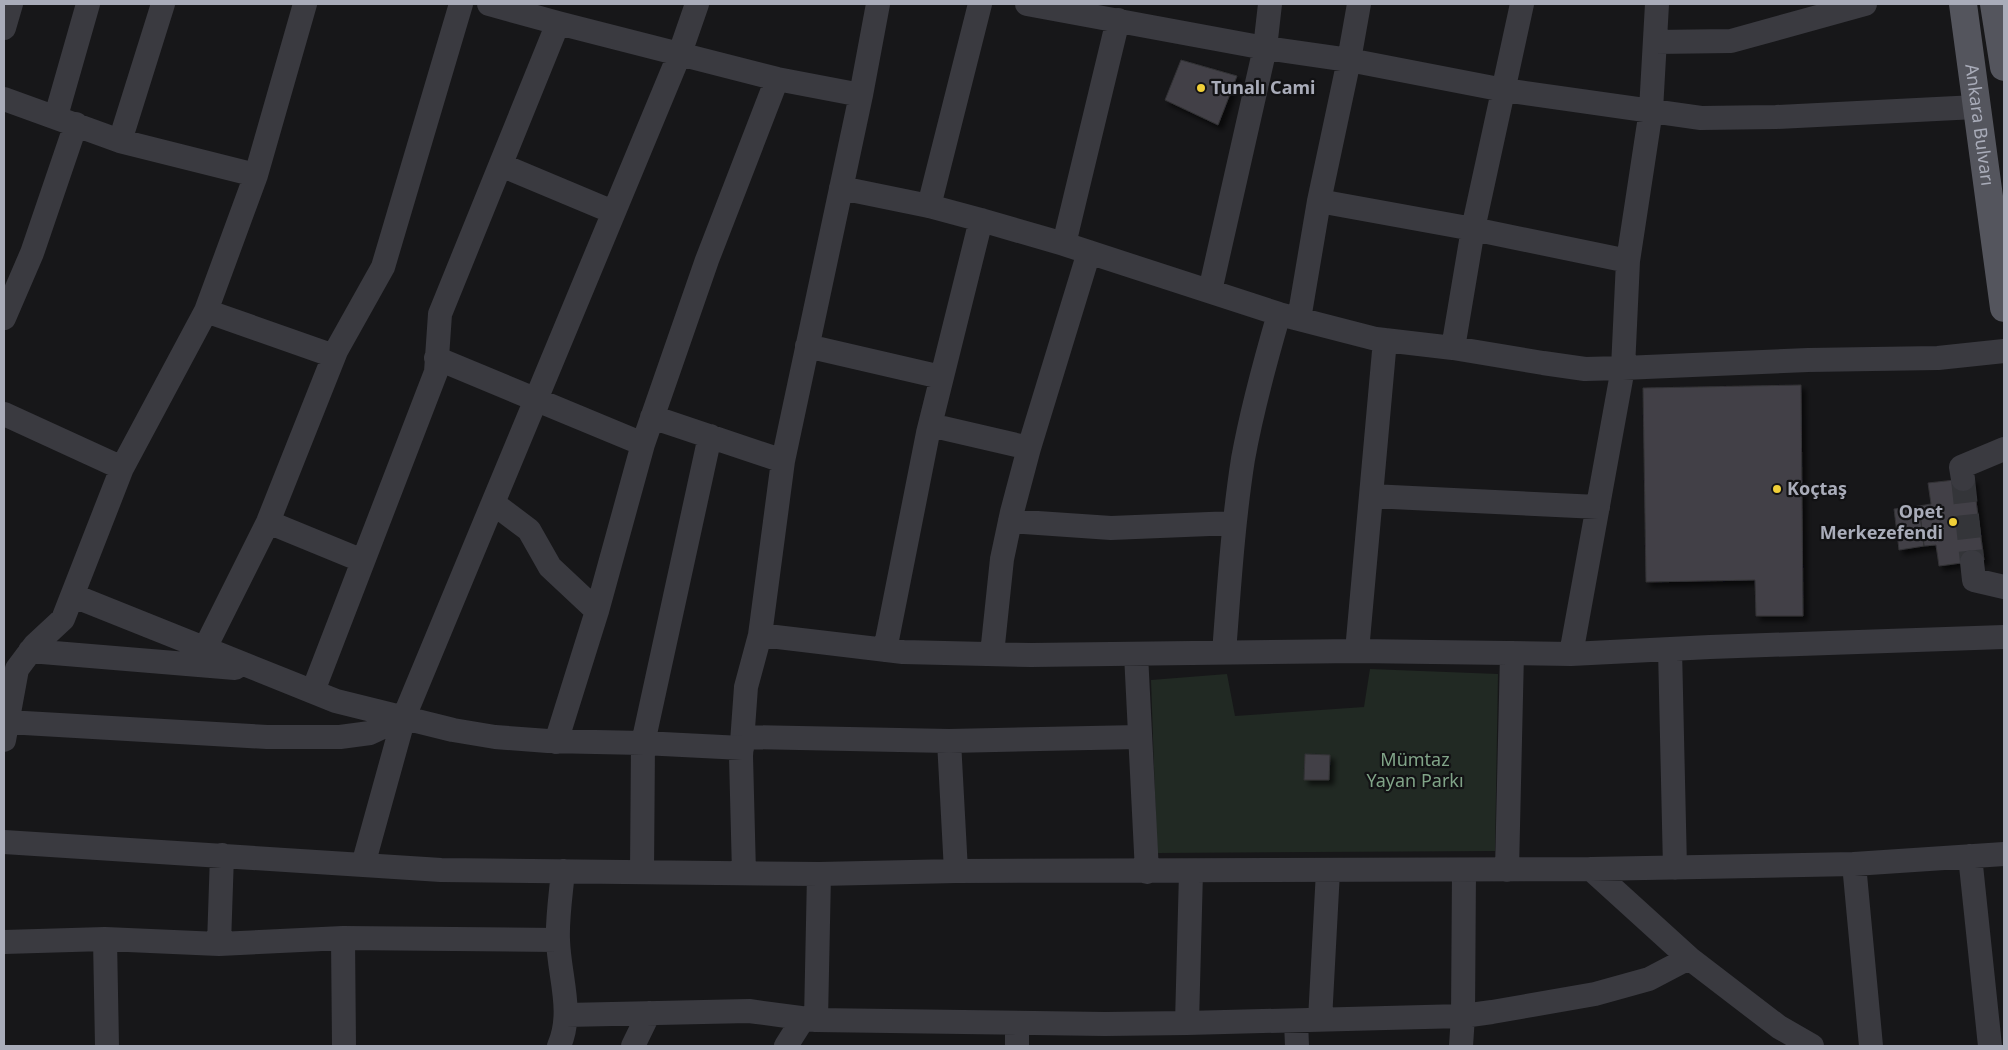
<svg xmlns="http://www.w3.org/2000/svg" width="2008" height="1050" font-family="'Noto Sans',sans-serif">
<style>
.green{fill:#212923}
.building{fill:#424146;stroke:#323135;filter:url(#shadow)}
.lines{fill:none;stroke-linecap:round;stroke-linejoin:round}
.minor-tunnel{stroke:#343539;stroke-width:24;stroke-dasharray:24 12;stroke-linecap:butt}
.minor{stroke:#3a3a40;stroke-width:24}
.major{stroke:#54555d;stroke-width:28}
.poi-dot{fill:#f0cf38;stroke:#121214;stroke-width:2}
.labels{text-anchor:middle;stroke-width:4.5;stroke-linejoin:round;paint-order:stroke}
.poi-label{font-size:18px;font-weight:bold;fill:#a9acb9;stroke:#121214;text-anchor:start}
.street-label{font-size:18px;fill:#a9acb9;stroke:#121214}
.park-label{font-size:18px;fill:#81a488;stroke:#121214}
</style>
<defs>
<filter id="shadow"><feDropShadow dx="4.5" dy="4.5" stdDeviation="2.5" flood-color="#0009"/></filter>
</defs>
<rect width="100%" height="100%" fill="#171719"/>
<!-- green -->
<path class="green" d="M1370,669L1498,674L1495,851L1157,853L1151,680L1227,674L1235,716L1364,707Z"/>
<!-- building -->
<path class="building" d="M1181,60L1237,76L1218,125L1165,100Z
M1801,385L1803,616H1756L1755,580L1646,582L1643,388Z
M1973,478L1984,560L1939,566L1936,545L1924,546L1919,506L1931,504L1928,483Z
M1919,506L1924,546L1899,550L1894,509Z
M1305,754L1330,755L1329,780H1304Z"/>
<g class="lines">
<!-- minor-tunnel -->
<path class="minor-tunnel" d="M1963,479L1972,562"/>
<!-- minor -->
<path class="minor" d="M489,4L558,23L777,79L861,95
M1027,4L1265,48L1349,60L1504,90L1701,118L1776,117L1976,107
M4,28L11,4
M1655,42L1731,41L1865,4
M4,99L120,141L256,175
M56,116L88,4
M120,141L163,4
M501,165L613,212
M841,188L929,206L981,220L1064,244L1279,314L1376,339L1453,348L1543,363L1585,369L1623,368L1808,360L1938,358L2004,351
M1319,201L1473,229L1628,261
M929,206L980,4
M1064,244L1118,20
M1210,291L1265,48L1270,4
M206,311L334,356
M4,318L32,253L76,124
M1299,319L1319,201L1349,60L1359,4
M807,346L941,377
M1453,348L1473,229L1522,4
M436,358L643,444
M4,414L122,468
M652,417L783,461
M930,425L1029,448
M1963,479L1961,467L2004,449
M1371,496L1598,507
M493,503L529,530L550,567L597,611
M1010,521L1111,528L1234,523
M268,522L363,561
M1972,562L1974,580L2004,587
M74,596L336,701L453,730L495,737L548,741L643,743L742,748
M760,635L903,652L1031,655L1357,651L1571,654L1710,647L2004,637
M205,648L268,522L336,351L383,267L461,4
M1670,649L1675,868
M885,650L928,433L981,220
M30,651L235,668
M1357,651L1385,340
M1224,653C1229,588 1233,523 1243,459C1252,409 1265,362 1279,314
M992,654L1002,559L1012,512L1029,448L1089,252
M1136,654L1147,872
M1571,654L1623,368L1628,261L1651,110L1657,4
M313,691L436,372L440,314L558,23
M7,722L267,737H340L370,733L404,717
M743,737L949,741L1139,737
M4,740L17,669L35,645L63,619L122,468L206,311L256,175L305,4
M949,741L956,871
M556,742L597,611L643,444L707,260L777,79
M4,842L441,870L819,874L956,871L1591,869L1854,864L2004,854
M1970,856L1990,1046
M1854,864L1871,1046
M363,865L404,717L680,53L697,4
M1591,869L1689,958L1779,1027L1812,1046
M1507,870L1512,653
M642,872L643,743L710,436
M744,873L741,756L746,687L760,635L783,461L861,95L878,4
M343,938L344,1046
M105,939L107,1046
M4,942L105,939L219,944L343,938L558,940
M219,944L222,855
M566,1015L749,1011L816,1020L1105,1024L1187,1023L1463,1016L1492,1012L1595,994L1649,979L1689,958
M816,1020L819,874
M1320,1020L1328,871
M1296,1021L1297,1046
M1017,1023V1046
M1187,1023L1191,872
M559,1046C574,1012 559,976 558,940C557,918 561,894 563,871
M633,1046L649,1013
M786,1046L803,1019
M1461,1046L1463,1016L1464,870"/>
<!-- major -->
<g class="major">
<path id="s1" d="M1963,4L2004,308"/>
<path d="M1994,4L2004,67"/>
</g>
</g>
<!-- markers -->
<g class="poi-dot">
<circle cx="1201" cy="88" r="5"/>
<circle cx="1777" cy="489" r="5"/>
<circle cx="1953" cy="522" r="5"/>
</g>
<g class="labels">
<!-- poi labels -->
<g class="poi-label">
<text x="1211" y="94">Tunalı Cami</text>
<text x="1787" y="495">Koçtaş</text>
<text x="1943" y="518" text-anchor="end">Opet<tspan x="1943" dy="21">Merkezefendi</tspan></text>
</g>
<!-- street labels -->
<g class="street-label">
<text dy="6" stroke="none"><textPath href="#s1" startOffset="122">Ankara Bulvarı</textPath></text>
</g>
<!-- park labels -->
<g class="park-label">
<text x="1415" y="766">Mümtaz<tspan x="1415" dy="21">Yayan Parkı</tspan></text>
</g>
</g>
<!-- border -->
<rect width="2008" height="1050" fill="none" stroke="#a9acb9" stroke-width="10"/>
</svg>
